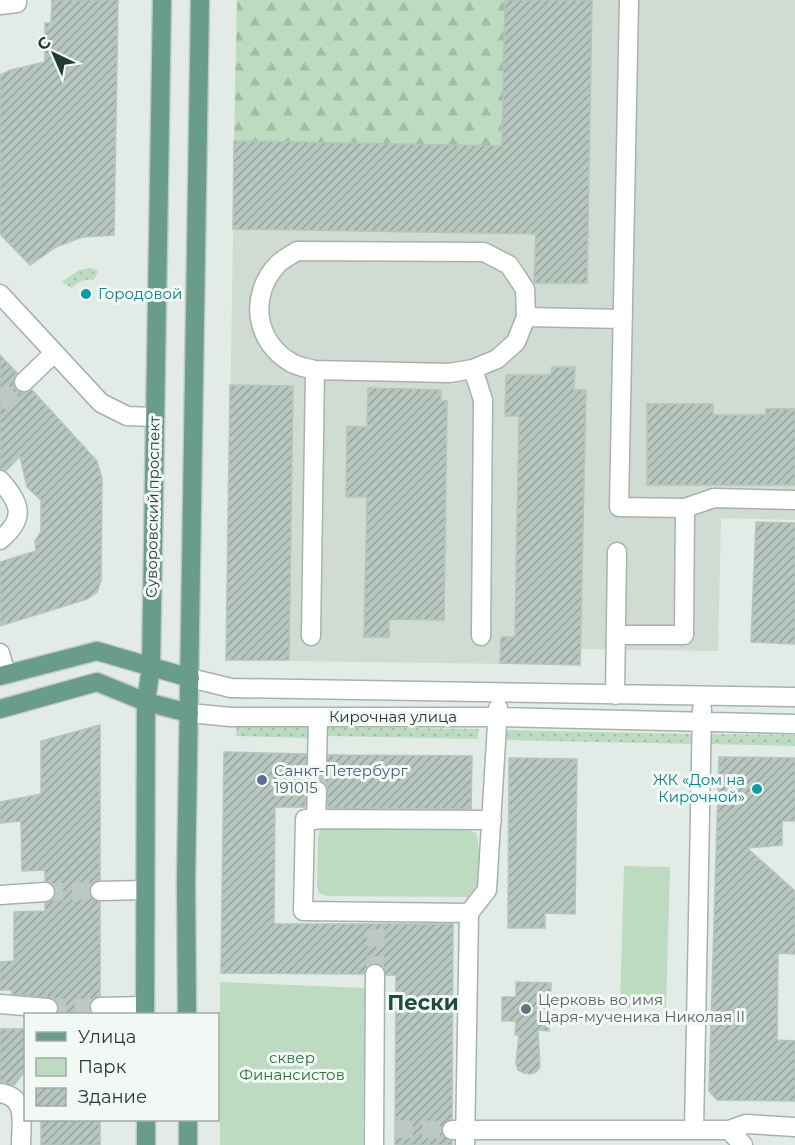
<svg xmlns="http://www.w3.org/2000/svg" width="795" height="1145" font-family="Montserrat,sans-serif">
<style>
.built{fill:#d0dbd4}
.grass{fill:url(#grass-dots)}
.forest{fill:url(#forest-firs)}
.park{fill:#bcdbc0}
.building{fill:url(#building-hatch);stroke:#b5c4bc;stroke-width:1.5}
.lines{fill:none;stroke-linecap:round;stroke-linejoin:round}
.minor-tunnel{stroke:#bcc8c2;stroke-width:18;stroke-dasharray:18 9;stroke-linecap:butt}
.minor-casing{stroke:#a5b3ac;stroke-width:21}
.major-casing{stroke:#c1c8c5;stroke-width:21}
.minor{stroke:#fff;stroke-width:18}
.major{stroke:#6a9d89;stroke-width:18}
.culture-dot{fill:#0f9aa8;stroke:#f2f8f4;stroke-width:2}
.service-dot{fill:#5c6f8a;stroke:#f2f8f4;stroke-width:2}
.worship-dot{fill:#6b7280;stroke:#f2f8f4;stroke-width:2}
.labels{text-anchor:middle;stroke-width:6;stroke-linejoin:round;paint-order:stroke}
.culture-label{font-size:15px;fill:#0d838f;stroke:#f2f8f4;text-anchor:start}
.street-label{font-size:15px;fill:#233b31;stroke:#f2f8f4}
.service-label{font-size:15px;fill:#4e5e75;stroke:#f2f8f4;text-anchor:start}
.worship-label{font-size:15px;fill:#5b616d;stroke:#f2f8f4;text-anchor:start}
.park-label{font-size:15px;fill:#306f40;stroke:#f2f8f4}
.district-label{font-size:21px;font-weight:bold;fill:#214b3b;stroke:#f2f8f4}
</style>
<defs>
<pattern id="grass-dots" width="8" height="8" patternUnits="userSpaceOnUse" patternTransform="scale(1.5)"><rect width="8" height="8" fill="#bcdbc0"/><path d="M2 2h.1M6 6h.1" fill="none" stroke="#a1bda5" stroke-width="1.8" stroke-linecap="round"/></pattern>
<pattern id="forest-firs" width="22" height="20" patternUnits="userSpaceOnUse" patternTransform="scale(1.5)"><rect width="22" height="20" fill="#bcdbc0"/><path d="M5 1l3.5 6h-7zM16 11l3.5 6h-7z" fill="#a1bda5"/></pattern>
<pattern id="building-hatch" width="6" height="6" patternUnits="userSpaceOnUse" patternTransform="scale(1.5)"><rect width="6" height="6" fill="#b7c6be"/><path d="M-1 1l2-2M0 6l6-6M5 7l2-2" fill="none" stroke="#94a29b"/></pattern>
</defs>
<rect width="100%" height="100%" fill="#e2ebe6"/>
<!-- built -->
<path class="built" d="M237,0H795V520L721,518L718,651L581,649L580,665L226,660Z"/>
<!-- grass -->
<path class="grass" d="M90,268L98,271L94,280C84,279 79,281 72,288L62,282L79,270Z
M237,725L307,727V738L236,736Z
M328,727L479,729L478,739L328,736Z
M507,730L692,734L691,744L506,740Z
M711,734L795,735V746L711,744Z"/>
<!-- forest -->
<path class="forest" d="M237,0H505L502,146L234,141Z"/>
<!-- park -->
<path class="park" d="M329,827L468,829L476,833C481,848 480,882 474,897L327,896L319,893L317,886L318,838L320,829Z
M624,866L670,867L666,1008L620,1007Z
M220,982L365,988L363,1145H220Z"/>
<!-- building -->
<path class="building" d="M52,0H118L114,235L82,237L56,247L30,265L0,234V75L11,70L45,62V23H51Z
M505,0H592L587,283H534L536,234L233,229L234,141L502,146Z
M0,355L17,373L13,379L16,389L21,393L32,390L97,461L102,479L101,580L97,592L87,599L0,626V562L36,551L35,541L41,532V500L27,487L20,456L6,471L0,469Z
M552,367H575L574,390H586L580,665L500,663L501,637H515L519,416H505L506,375H551Z
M230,385L293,386L289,660H226Z
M368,388L441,390V401H447L444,620L389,619V637H364L367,497H346L347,426L367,427Z
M647,404H713V415H766V409H795V485H647Z
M756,522L795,523V644L751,642Z
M100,725V880L94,882L89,891L91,897L100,902V996L94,998L90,1002L89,1008L92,1014H57L58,1004L54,998L12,994V990H0V962L14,961V912L45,911V903L52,901L56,892L54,885L45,881V870L22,871L21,821L0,823V802L41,794V741Z
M224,752L306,754L307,769L311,773L317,775L323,774L327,769L328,755L472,756L471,809L328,808L327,786L323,782L317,780L311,781L307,786L305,807H275L274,924H453L452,1119L446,1121L441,1129L443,1136L452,1141V1145H395L396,975H386L381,965L374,963L366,968L364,974L221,973Z
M719,757L795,758V821H782V845L747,848L795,891V954L778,953L777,1040L795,1041V1101L717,1100L709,1091Z
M509,758L577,759L575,914L545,913V928H508Z
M516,982L551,983L549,1031L538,1030L540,1067L536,1072L530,1074L524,1073L518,1070L516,1063L519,1035H515L516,1021H502V997H516Z
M0,1029H26V1070L14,1085L0,1082Z
M41,1119H100V1145H41Z"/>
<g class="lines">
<!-- minor-tunnel -->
<path class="minor-tunnel" d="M0,403L24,382
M317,791V764
M45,892L100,891
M375,974L376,925
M48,1008L100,1007
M395,1129L452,1130"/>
<defs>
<path id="minor" d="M629,0L619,507L685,508L714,498L795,500
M0,5L17,3V0
M0,294L101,403L127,416L155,417
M473,369L483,400L481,636
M315,370L449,373L473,369L497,359L516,342L526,317L623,319
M24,382L54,353
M0,480C20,503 27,518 0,540
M616,635H684L685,508
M311,636L315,370C308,368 299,367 292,363C255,343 248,295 278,264C283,259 291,255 297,251L484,252L509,265L525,289L526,317
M0,653L6,674
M190,678L231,688L795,697
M615,695L617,552
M189,713L231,717H498L795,724
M317,764L318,717
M316,820L317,791
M100,891L145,890
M0,895L45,892
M469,913L303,911L305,819L492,820
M0,1004L48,1008
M100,1007L145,1006
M0,1093C28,1097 21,1123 21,1145
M452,1130H729L746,1124L795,1127
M694,1130L702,709
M729,1130L743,1145
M374,1145L375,974
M465,1145L469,913L487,890L498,708"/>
<path id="major" d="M0,676L97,651L190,678
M0,709L97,682L146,702L189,713
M145,1014L146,702L151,667L162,0
M187,1014L186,882L200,0
M146,1120V1145
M188,1120V1145"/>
</defs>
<!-- minor casing -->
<use href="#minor" class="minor-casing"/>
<!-- major casing -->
<use href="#major" class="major-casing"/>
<!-- minor -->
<use href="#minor" class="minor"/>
<!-- major -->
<use href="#major" class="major"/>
</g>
<!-- markers -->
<g class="culture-dot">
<circle cx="86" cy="294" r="6"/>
<circle cx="757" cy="789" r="6"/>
</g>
<circle class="service-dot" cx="262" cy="780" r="6"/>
<circle class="worship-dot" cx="526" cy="1009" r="6"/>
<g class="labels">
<!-- culture labels -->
<g class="culture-label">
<text x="98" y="299">Городовой</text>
<text x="745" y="785" text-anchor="end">ЖК «Дом на<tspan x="745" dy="17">Кирочной»</tspan></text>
</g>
<!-- street labels -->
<g class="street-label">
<text transform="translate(153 507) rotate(-89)" y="5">Суворовский проспект</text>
<text x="393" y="722">Кирочная улица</text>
</g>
<!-- service labels -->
<g class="service-label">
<text x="274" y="776">Санкт-Петербург<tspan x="274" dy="17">191015</tspan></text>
</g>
<!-- worship labels -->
<g class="worship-label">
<text x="538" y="1005">Церковь во имя<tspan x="538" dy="17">Царя-мученика Николая II</tspan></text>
</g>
<!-- park labels -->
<g class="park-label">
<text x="292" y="1063">сквер<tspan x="292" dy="17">Финансистов</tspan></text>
</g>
<!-- district labels -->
<g class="district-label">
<text x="423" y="1010">Пески</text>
</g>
</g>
<!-- legend -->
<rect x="24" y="1013" width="195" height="108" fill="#f2f8f4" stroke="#9faca6" stroke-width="1.5"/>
<rect x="36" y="1032" width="30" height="9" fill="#6a9d89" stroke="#9faca6" stroke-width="1.5"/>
<text x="78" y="1043" font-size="18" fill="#233b31">Улица</text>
<rect x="36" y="1058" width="30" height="18" fill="#bcdbc0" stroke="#9faca6" stroke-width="1.5"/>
<text x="78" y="1073" font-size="18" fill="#233b31">Парк</text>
<rect x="36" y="1088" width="30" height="18" fill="url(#building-hatch)" stroke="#9faca6" stroke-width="1.5"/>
<text x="78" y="1103" font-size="18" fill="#233b31">Здание</text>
<!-- north arrow -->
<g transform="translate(54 54) rotate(316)" stroke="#f2f8f4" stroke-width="4.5" paint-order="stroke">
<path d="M0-4.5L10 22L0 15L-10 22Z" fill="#233b31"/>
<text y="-9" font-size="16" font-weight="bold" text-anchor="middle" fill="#233b31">С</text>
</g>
</svg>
